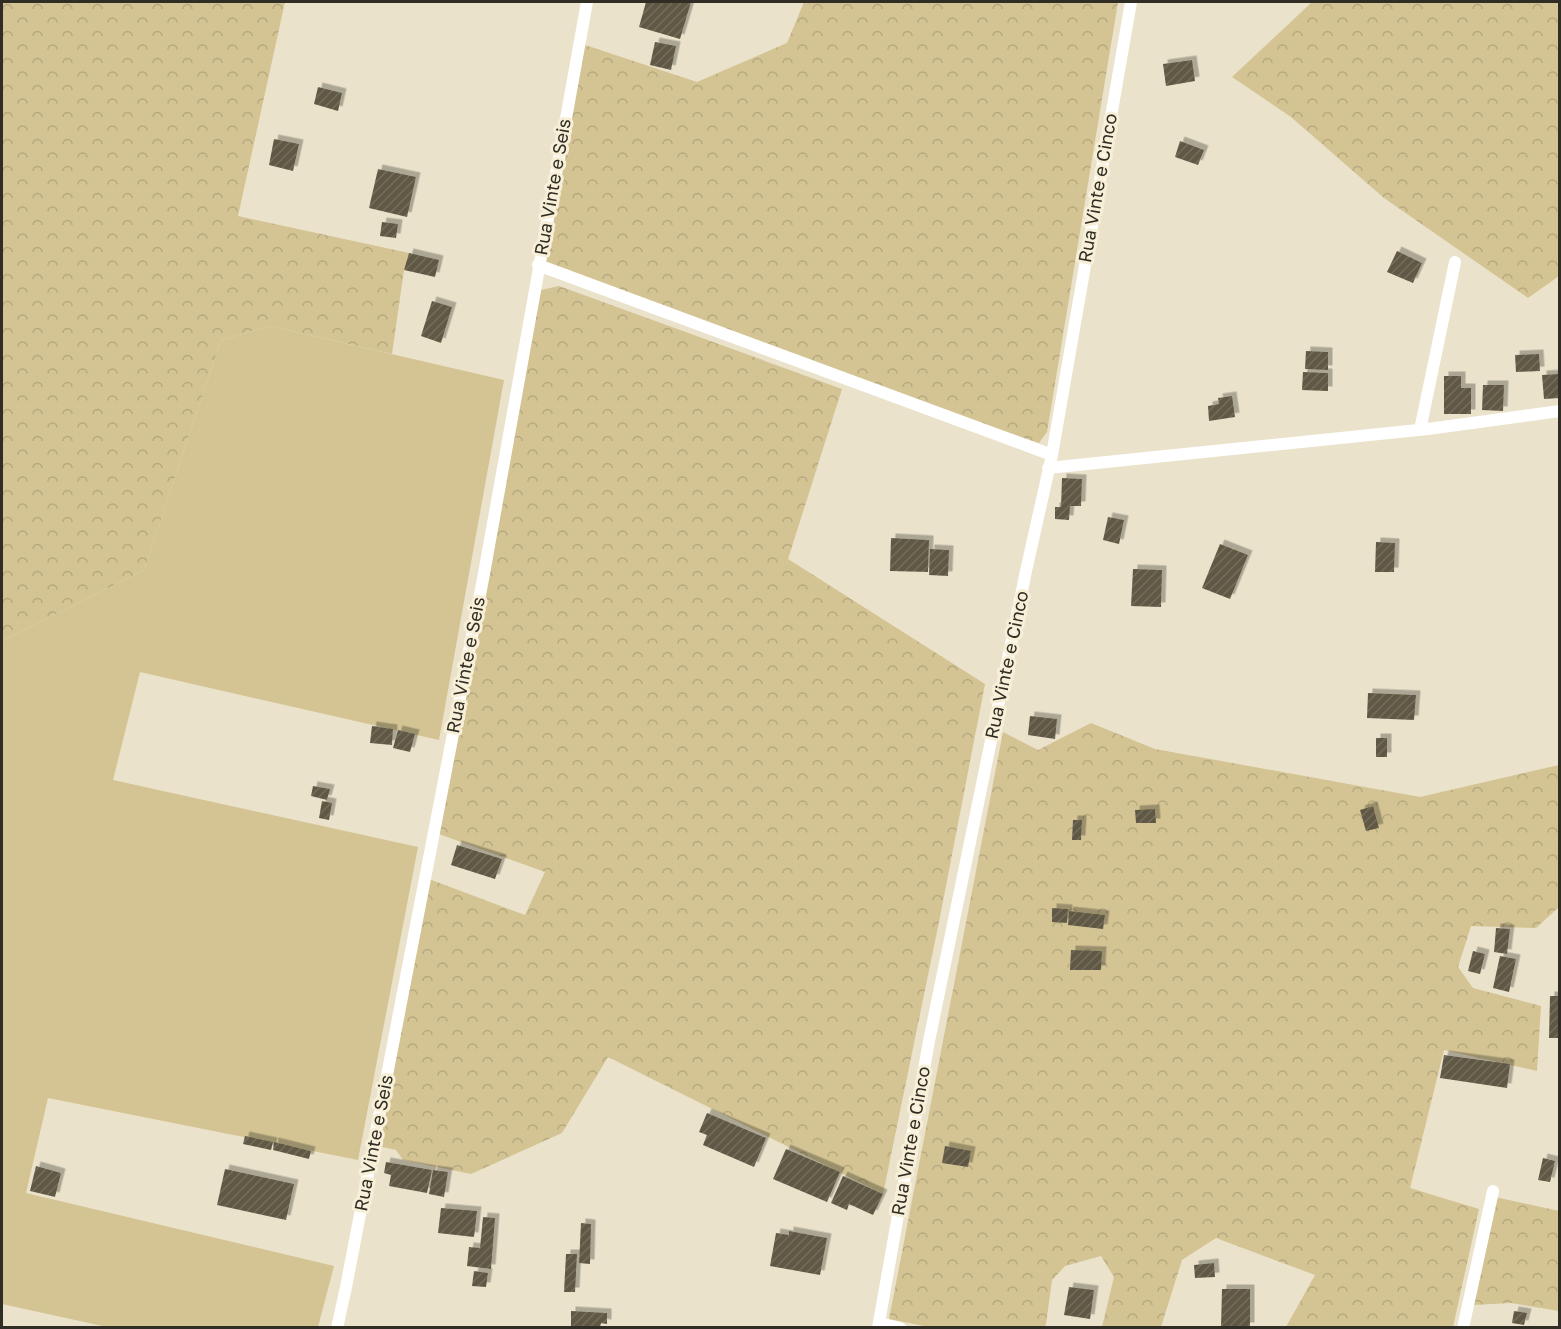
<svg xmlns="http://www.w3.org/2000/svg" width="1561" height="1329" font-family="'Golos Text',sans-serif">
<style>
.grass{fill:#d4c493}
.forest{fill:url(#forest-crowns)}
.building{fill:url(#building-hatch);filter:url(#shadow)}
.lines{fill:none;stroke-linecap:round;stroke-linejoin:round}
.street{stroke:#fff;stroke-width:12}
.labels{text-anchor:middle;stroke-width:6;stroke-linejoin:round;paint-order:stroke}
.street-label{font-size:18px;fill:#302d24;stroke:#f7efd7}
</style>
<defs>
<pattern id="forest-crowns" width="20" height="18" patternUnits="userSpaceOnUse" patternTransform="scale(1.5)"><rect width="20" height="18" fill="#d4c493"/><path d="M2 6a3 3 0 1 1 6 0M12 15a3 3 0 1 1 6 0" fill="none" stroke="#b6a97f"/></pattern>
<pattern id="building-hatch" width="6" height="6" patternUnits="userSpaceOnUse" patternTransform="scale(1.5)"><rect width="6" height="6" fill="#605944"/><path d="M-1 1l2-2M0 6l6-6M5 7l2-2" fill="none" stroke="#736e5c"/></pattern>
<filter id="shadow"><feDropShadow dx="4.5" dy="-4.5" stdDeviation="0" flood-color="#0004"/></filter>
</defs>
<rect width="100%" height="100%" fill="#eae2ca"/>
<!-- grass -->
<path class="grass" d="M270,326L504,380L439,740L140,672L113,780L418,847L358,1160L48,1098L26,1193L334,1266L318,1327H107L2,1304V641L144,570L221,340Z"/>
<!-- forest -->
<path class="forest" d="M2,2H285L238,216L409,253L404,270L392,354L270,326L221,340L144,570L2,641Z
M804,2H1118L1047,432L1039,443L884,390L544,265L582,44L697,82L787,43Z
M1312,2H1559V276L1528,298L1384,198L1291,117L1232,77Z
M559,286L842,389L788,559L985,684L940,917L883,1194L608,1057L562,1133L471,1174L403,1160L396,1150L378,1146L429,879L525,915L545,872L436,833L541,290Z
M1091,723L1155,749L1420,797L1559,765V907L1536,928L1471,926L1458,967L1473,988L1541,1006L1537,1071L1444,1050L1410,1188L1479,1209L1453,1327H1286L1315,1275L1216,1238L1182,1260L1161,1327H1102L1114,1277L1101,1256L1065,1266L1052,1280L1046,1324L1044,1327H929L889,1319L1003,732L1038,750Z
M1495,1197L1559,1211V1311L1511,1303L1473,1305Z"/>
<!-- building -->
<path class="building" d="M646,2H691L680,39L639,27Z
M655,42L676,46L671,70L650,65Z
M1192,60L1195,81L1166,86L1163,64Z
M318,87L342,93L338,111L314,104Z
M274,139L299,144L293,171L269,165Z
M1180,141L1204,150L1198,165L1175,157Z
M378,169L416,177L407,217L369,208Z
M382,222L398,224L396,238L380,236Z
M1397,251L1422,263L1413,283L1387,272Z
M409,253L439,260L435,277L404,270Z
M432,301L452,307L441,343L421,336Z
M1306,351L1328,352V370L1305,369Z
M1539,354L1540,371L1516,372L1515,355Z
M1303,372L1328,373V391L1302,390Z
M1559,374L1560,398L1544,399L1542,375Z
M1444,376H1461V388H1471V414H1444Z
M1483,385H1504L1503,411L1482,410Z
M1232,396L1235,417L1209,421L1208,406L1219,404L1218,398Z
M1062,478L1082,479L1081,506H1070L1069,520L1055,519V507H1061Z
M1108,517L1124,520L1119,544L1103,540Z
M891,538L929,540L928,572L890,571Z
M1376,542L1395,543L1394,572H1375Z
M1220,544L1248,555L1230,599L1202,588Z
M930,549L949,550L948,576L929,575Z
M1133,569L1162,570L1161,607L1131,606Z
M1368,693L1416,695L1414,720L1367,718Z
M1030,716L1057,719L1055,739L1028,735Z
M372,726L393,729L392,745L370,743Z
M398,730L415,734L410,752L393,748Z
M1376,738H1387V757H1376Z
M313,786L330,789L327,800L311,796Z
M322,801L332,803L329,820L319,818Z
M1373,806L1379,828L1366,831L1360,810Z
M1155,809L1156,823H1136L1135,810Z
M1073,820H1082L1081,840H1072Z
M457,845L502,859L495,879L451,865Z
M1052,908L1068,909L1067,923L1052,922Z
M1069,911L1105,915L1103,929L1068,925Z
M1496,928L1510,929L1507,954L1494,952Z
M1071,950L1102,951L1101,970H1070Z
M1473,951L1485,954L1480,974L1468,971Z
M1500,956L1516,959L1509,992L1493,988Z
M1550,996H1560V1038H1549Z
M1444,1055L1510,1064L1507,1088L1440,1078Z
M707,1113L766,1138L754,1167L703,1145L707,1135L699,1132Z
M245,1136L273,1142L271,1150L243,1144Z
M274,1142L311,1151L309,1159L273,1150Z
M945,1146L971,1151L968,1167L942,1163Z
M786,1149L840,1172L827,1202L773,1179Z
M1543,1158L1555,1161L1550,1182L1538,1180Z
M386,1162L432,1170L427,1193L389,1186L391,1175L384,1173Z
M36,1166L61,1173L55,1197L30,1191Z
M225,1169L294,1184L286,1220L217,1205Z
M433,1170L448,1172L444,1197L429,1194Z
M843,1176L883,1194L873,1215L849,1204L847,1210L831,1203Z
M441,1208L477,1211L474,1237L438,1233Z
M483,1217L495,1218L491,1269L467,1266L469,1247L480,1248Z
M581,1223L591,1224L590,1264L579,1263Z
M789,1231L827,1238L820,1275L770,1266L776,1233L789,1235Z
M566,1254H577L575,1292H564Z
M1214,1263L1215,1277L1195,1278L1194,1265Z
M474,1271L488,1273L486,1287L472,1286Z
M1069,1287L1094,1290L1090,1319L1064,1315Z
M1222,1289H1250V1327H1221Z
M571,1311L607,1313V1324L601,1323L600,1328H571Z
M1514,1311L1527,1313L1524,1325L1512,1323Z"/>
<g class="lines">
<!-- street -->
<path class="street" d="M538,265L1052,455
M1420,430L1455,262
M1048,468L1428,429L1560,411
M879,1323L900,1328
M337,1328L346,1287L483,579L587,2
M878,1328L929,1041L1026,571L1052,455L1131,2
M1463,1328L1493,1191"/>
</g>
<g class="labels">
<!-- street labels -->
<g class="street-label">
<text transform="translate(553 187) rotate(-80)" y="6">Rua Vinte e Seis</text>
<text transform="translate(1098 188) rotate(-80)" y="6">Rua Vinte e Cinco</text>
<text transform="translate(466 665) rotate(-79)" y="6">Rua Vinte e Seis</text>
<text transform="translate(1007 665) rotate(-78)" y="6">Rua Vinte e Cinco</text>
<text transform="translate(911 1141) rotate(-80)" y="6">Rua Vinte e Cinco</text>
<text transform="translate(374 1143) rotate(-79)" y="6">Rua Vinte e Seis</text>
</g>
</g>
<!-- border -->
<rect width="1561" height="1329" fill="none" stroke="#302d24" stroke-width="6"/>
</svg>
